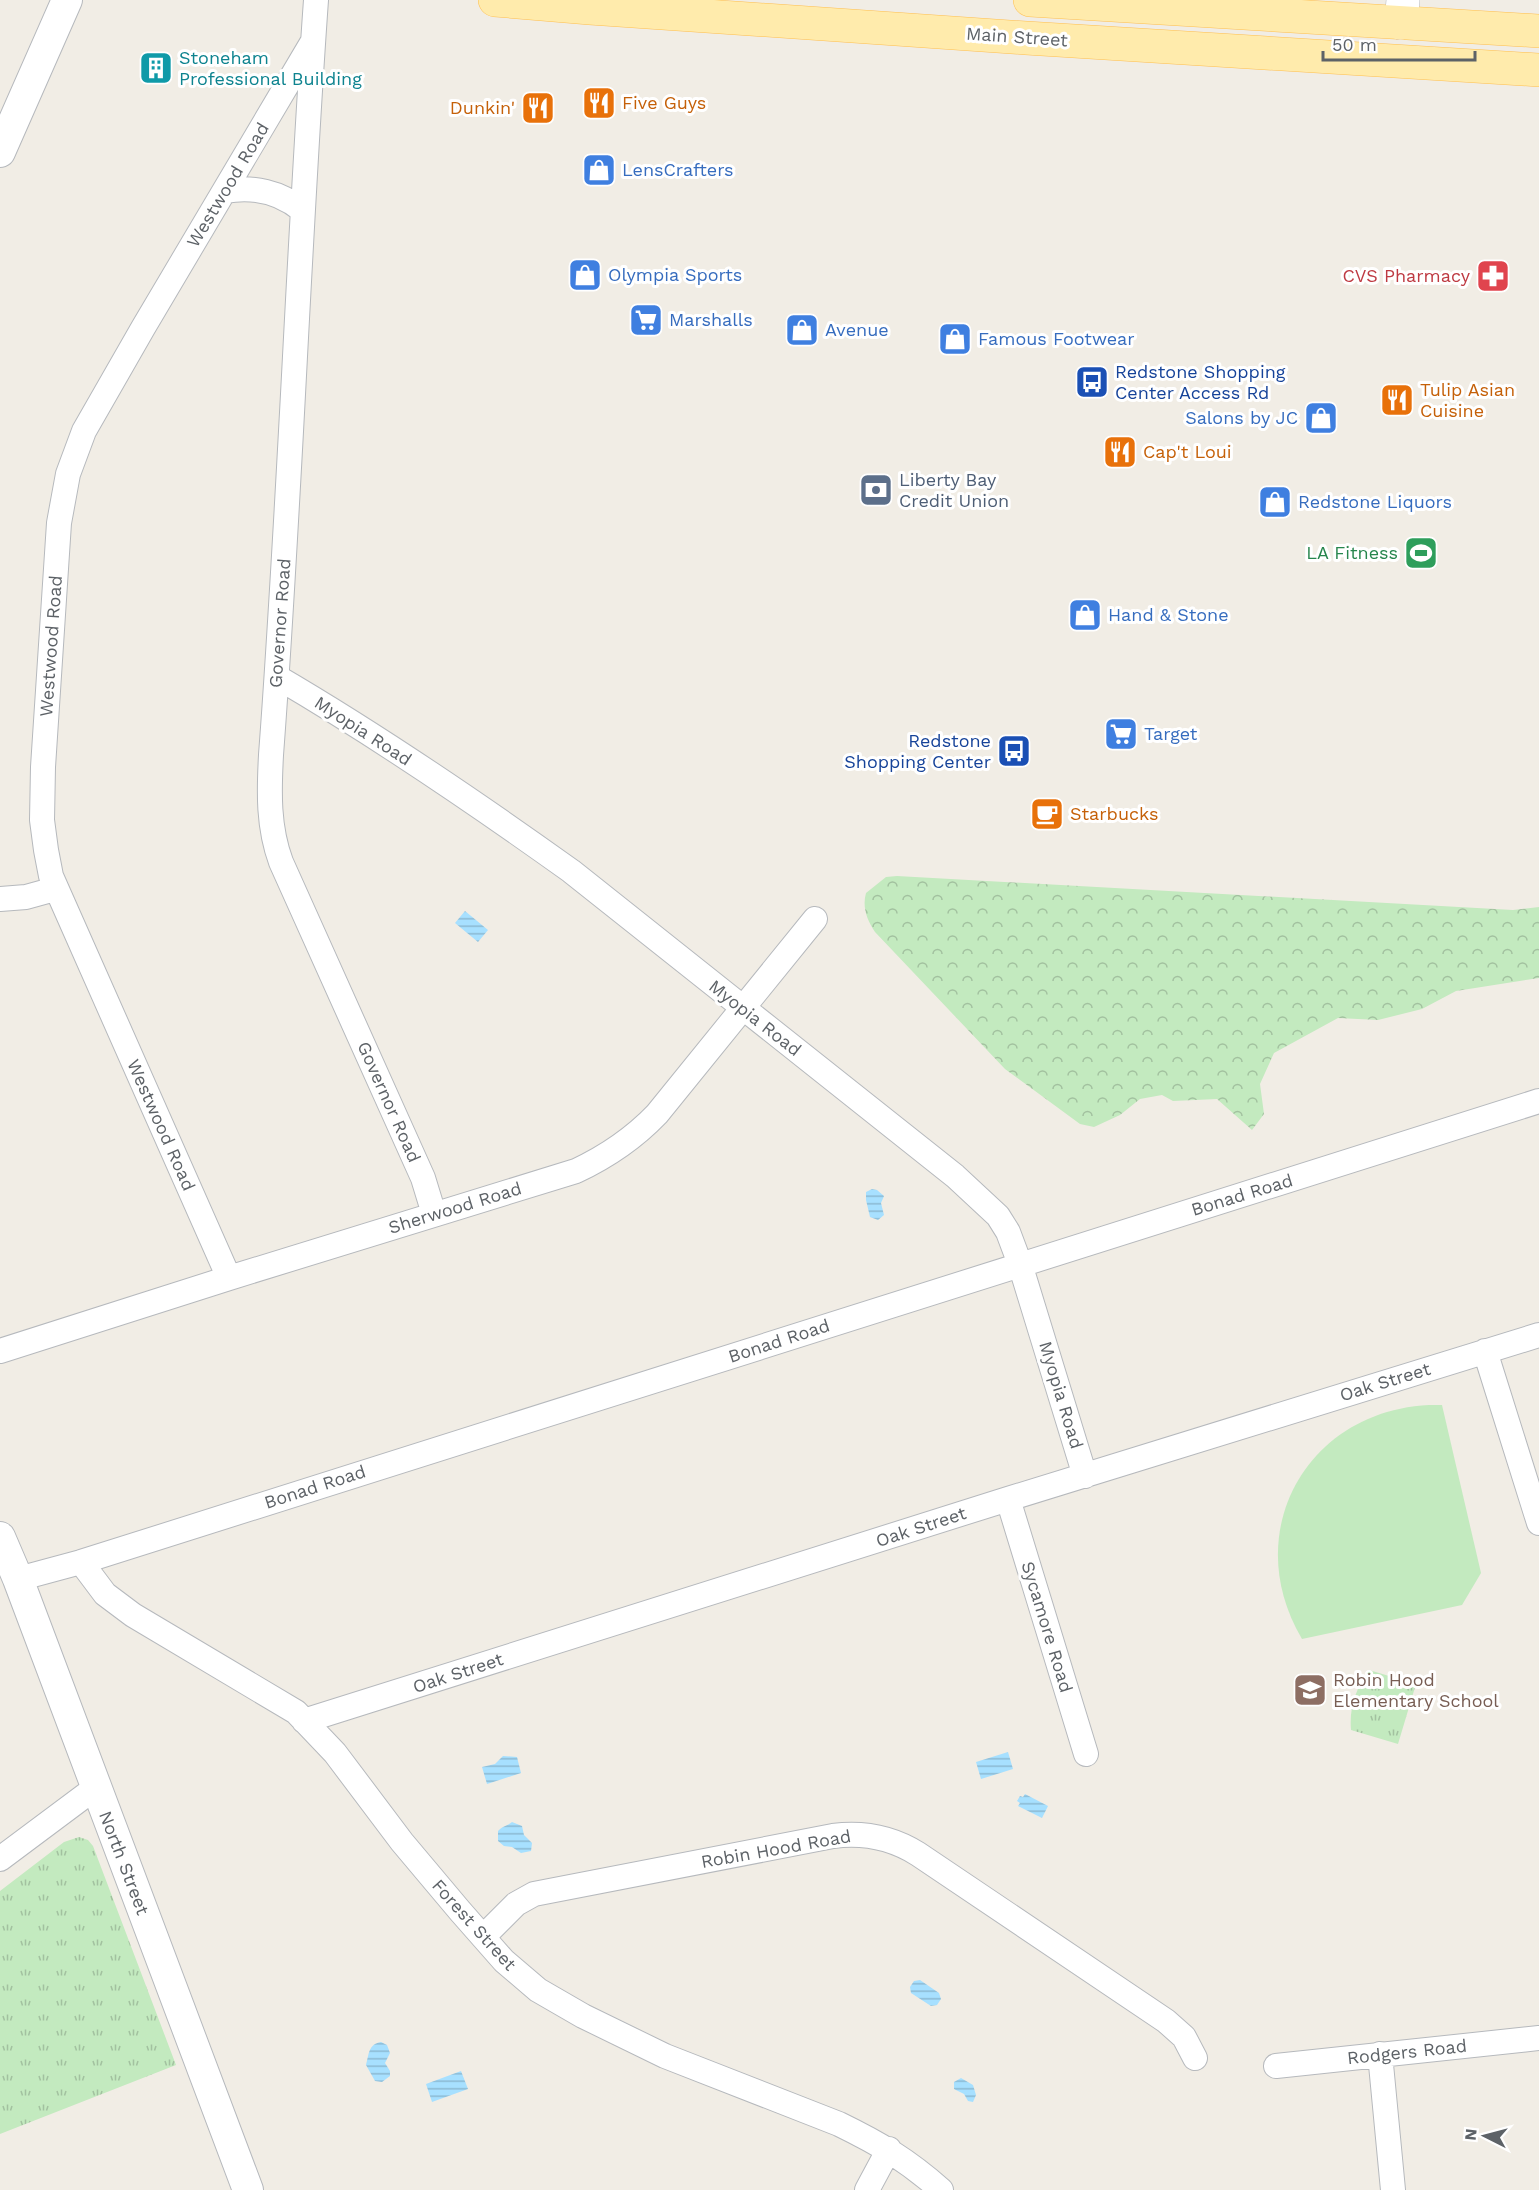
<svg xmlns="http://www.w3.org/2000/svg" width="1539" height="2190" font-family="'Work Sans',sans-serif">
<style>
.grass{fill:#c3eabf}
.forest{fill:url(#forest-crowns)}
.park{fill:url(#park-tufts)}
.water{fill:url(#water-rules)}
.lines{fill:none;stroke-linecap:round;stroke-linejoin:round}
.minor-casing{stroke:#b6b9bd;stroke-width:26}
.tertiary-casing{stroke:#b6b9bd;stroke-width:32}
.secondary-casing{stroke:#b7bbc0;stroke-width:34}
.primary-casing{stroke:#ffbf50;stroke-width:34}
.minor{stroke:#fff;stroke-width:24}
.tertiary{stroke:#fff;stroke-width:30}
.secondary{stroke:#fff;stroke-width:33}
.primary{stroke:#ffebac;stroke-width:33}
.labels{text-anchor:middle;stroke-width:6;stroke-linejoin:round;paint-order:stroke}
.street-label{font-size:18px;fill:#5d6267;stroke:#fff}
.culture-label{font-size:18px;fill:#0d838f;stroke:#fff;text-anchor:start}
.food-label{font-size:18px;fill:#c56008;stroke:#fff;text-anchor:start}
.shop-label{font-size:18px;fill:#366cbe;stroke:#fff;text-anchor:start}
.health-label{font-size:18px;fill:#be3a42;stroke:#fff;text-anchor:end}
.transit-label{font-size:18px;fill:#164399;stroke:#fff;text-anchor:start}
.service-label{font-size:18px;fill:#4e5e75;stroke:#fff;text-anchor:start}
.leisure-label{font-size:18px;fill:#27864d;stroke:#fff;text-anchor:end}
.education-label{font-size:18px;fill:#785e54;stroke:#fff;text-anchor:start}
</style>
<defs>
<pattern id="forest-crowns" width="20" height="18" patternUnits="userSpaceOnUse" patternTransform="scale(1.5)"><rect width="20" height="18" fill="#c3eabf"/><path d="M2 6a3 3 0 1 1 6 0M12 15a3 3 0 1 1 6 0" fill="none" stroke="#a2c19f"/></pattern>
<pattern id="park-tufts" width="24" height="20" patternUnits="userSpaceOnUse" patternTransform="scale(1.5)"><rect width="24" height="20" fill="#c3eabf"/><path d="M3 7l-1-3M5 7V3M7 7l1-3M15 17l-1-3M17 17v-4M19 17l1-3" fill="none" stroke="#a2c19f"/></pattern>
<pattern id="water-rules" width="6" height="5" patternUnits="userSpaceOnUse" patternTransform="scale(1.5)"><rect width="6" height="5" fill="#a7e0ff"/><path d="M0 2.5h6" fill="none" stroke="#8bb9d2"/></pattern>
</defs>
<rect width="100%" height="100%" fill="#f1ede5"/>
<!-- grass -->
<path class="grass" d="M1429,1405H1442L1481,1573L1462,1605L1302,1639C1239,1533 1306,1411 1429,1405Z"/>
<!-- forest -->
<path class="forest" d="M897,876L1513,910L1539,907V978L1456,991L1422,1009L1378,1020L1338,1018L1274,1053L1260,1084L1264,1114L1252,1130L1217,1099L1173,1101L1162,1095L1140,1099L1120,1115L1094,1127L1080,1124L1005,1069L875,932C867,920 862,907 866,893L886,877Z"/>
<!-- park -->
<path class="park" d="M1369,1670L1416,1684L1398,1744L1351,1730C1349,1708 1356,1688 1369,1670Z
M79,1837L88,1840L93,1846L176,2065L0,2134V1891L64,1842Z"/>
<!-- water -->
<path class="water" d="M465,911L488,930L478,942L455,923Z
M872,1189L877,1190L884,1196L881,1203L884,1215L878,1220L870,1217L866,1200V1192Z
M1008,1752L1013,1769L981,1779L976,1762Z
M503,1756L517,1757L521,1773L487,1784L482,1767L495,1764Z
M1025,1794L1048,1806L1042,1818L1018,1806L1020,1803L1017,1801L1020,1796L1023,1797Z
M512,1822L522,1826L524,1835L532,1843L531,1851L521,1853L512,1847L504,1846L498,1841V1831C502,1826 507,1826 512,1822Z
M920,1980L939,1993L941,1999L937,2005L931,2006L911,1993L910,1987L914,1981Z
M381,2042L387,2045L390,2053L385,2063L390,2071V2076L382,2082L375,2081L366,2065C369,2055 368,2044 381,2042Z
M461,2071L468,2089L432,2102L426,2084Z
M961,2078L973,2085L976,2095L973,2102L968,2101L964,2094L954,2089V2082Z"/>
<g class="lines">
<defs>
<path id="minor" d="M316,0C298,252 290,504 271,755C269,792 268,827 281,862L423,1178L434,1214
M225,191C253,186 280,192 302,210
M277,677C378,736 476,803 571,871L955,1176L998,1216L1008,1232L1020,1264L1085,1476
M0,899L26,897L55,889
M229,1278L51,876L46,850L42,820L43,767L59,523L68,474L84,431L143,328L313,41
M0,1351L229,1278L576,1171C608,1156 633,1139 657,1114L815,919
M1485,1351L1539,1523
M1008,1499L1086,1754
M81,1562L105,1594L133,1615L296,1712L335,1753L402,1842L460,1911L504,1961L538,1990L583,2016L665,2056L839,2124C880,2144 907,2160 941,2190
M18,1579L81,1562L1539,1101
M304,1721L1008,1499L1539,1335
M0,1859L95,1788
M483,1937L516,1904L534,1894L833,1836C864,1832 891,1837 918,1854L1166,2021L1184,2037L1195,2058
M1380,2054L1393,2190
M1276,2066L1539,2038
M867,2190L889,2149"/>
<path id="tertiary" d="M0,152L67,0
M0,1537L18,1579L248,2190"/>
<path id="secondary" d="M1401,23L1403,0"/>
<path id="primary" d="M495,0L590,8L1026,38L1539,70
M1030,0L1539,31"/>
</defs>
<!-- minor casing -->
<use href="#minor" class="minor-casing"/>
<!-- tertiary casing -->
<use href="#tertiary" class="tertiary-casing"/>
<!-- secondary casing -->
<use href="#secondary" class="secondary-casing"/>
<!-- primary casing -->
<use href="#primary" class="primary-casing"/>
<!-- minor -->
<use href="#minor" class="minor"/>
<!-- tertiary -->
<use href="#tertiary" class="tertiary"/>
<!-- secondary -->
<use href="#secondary" class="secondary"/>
<!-- primary -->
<use href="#primary" class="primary"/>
</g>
<!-- icons -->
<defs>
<symbol id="building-square" viewBox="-11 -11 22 22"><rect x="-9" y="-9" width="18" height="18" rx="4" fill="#0f9aa8" stroke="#fff"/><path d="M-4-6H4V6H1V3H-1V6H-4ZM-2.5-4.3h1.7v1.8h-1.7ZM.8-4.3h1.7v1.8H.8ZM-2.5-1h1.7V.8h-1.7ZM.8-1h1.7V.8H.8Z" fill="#fff"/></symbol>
<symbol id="restaurant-square" viewBox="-11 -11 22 22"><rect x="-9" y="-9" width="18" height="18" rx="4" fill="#e8710a" stroke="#fff"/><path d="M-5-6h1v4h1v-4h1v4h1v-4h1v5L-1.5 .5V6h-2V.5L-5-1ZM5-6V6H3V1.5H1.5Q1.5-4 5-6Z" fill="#fff"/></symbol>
<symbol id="shop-square" viewBox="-11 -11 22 22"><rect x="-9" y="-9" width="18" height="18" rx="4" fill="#3f7fe0" stroke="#fff"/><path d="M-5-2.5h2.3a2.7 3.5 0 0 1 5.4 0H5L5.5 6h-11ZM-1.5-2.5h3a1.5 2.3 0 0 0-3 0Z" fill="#fff"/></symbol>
<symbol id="pharmacy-square" viewBox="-11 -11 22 22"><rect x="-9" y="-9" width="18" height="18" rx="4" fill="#e0444e" stroke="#fff"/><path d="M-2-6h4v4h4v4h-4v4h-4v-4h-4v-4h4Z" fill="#fff"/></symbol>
<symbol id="supermarket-square" viewBox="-11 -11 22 22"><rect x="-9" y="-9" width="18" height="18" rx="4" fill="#3f7fe0" stroke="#fff"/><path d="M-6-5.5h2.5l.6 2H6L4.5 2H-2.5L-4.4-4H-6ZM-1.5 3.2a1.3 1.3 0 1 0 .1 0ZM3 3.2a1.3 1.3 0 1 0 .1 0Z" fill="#fff"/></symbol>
<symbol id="bus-square" viewBox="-11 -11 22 22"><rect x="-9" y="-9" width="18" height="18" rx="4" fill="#1a4fb4" stroke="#fff"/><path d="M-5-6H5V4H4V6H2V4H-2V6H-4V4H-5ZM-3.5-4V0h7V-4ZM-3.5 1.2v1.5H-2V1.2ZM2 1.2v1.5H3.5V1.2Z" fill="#fff"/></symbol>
<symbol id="bank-square" viewBox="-11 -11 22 22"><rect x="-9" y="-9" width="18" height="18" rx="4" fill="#5c6f8a" stroke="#fff"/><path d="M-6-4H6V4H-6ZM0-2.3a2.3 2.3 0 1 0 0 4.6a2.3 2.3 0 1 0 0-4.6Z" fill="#fff"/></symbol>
<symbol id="stadium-square" viewBox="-11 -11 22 22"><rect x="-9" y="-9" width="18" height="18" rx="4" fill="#2e9e5b" stroke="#fff"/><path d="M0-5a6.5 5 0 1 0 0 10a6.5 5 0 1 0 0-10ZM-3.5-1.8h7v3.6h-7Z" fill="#fff"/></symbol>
<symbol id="cafe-square" viewBox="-11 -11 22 22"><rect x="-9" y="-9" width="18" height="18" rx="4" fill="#e8710a" stroke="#fff"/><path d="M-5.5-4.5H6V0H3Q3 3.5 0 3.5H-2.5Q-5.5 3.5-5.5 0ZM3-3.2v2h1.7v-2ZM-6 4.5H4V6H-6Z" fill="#fff"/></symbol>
<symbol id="school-square" viewBox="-11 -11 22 22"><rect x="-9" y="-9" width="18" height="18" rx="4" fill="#8d6e63" stroke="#fff"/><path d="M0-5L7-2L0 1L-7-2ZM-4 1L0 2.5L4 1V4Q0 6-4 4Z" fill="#fff"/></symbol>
</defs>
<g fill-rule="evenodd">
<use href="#building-square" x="137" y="49" width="38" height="38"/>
<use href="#restaurant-square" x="580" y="84" width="38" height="38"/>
<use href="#restaurant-square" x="519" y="89" width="38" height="38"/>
<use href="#shop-square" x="580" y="151" width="38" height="38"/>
<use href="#shop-square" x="566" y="256" width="38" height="38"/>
<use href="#pharmacy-square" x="1474" y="257" width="38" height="38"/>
<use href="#supermarket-square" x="627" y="301" width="38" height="38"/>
<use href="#shop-square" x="783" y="311" width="38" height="38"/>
<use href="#shop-square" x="936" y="320" width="38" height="38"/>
<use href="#bus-square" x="1073" y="363" width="38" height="38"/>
<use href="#restaurant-square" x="1378" y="381" width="38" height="38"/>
<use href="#shop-square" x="1302" y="399" width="38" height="38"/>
<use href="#restaurant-square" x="1101" y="433" width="38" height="38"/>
<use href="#bank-square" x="857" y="471" width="38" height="38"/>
<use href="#shop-square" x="1256" y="483" width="38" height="38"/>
<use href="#stadium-square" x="1402" y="534" width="38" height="38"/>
<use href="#shop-square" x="1066" y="596" width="38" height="38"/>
<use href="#supermarket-square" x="1102" y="715" width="38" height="38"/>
<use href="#bus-square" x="995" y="732" width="38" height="38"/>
<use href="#cafe-square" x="1028" y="795" width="38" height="38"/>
<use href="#school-square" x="1291" y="1671" width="38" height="38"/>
</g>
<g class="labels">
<!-- street labels -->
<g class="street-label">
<text transform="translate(1017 37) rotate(4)" y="6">Main Street</text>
<text transform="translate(228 185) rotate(-59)" y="6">Westwood Road</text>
<text transform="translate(280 623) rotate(-86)" y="6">Governor Road</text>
<text transform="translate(51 646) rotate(-86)" y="6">Westwood Road</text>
<text transform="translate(363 731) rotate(33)" y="6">Myopia Road</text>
<text transform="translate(755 1018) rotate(38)" y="6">Myopia Road</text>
<text transform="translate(389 1102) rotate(66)" y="6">Governor Road</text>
<text transform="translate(161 1125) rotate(66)" y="6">Westwood Road</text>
<text transform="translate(1242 1195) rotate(-17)" y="6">Bonad Road</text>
<text transform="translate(455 1208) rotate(-17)" y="6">Sherwood Road</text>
<text transform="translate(779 1341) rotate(-18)" y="6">Bonad Road</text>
<text transform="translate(1385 1382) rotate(-17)" y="6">Oak Street</text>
<text transform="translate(1061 1395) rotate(73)" y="6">Myopia Road</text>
<text transform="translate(315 1487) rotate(-18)" y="6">Bonad Road</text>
<text transform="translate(921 1527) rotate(-18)" y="6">Oak Street</text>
<text transform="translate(1047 1627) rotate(73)" y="6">Sycamore Road</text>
<text transform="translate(458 1673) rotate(-18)" y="6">Oak Street</text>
<text transform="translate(776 1849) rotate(-10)" y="6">Robin Hood Road</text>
<text transform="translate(124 1863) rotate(69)" y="6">North Street</text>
<text transform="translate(474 1925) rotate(48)" y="6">Forest Street</text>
<text transform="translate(1407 2052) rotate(-6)" y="6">Rodgers Road</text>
</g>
<!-- culture labels -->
<g class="culture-label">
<text x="179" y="64">Stoneham<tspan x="179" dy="21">Professional Building</tspan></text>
</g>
<!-- food labels -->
<g class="food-label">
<text x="622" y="109">Five Guys</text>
<text x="515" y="114" text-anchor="end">Dunkin'</text>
<text x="1420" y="396">Tulip Asian<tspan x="1420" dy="21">Cuisine</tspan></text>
<text x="1143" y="458">Cap't Loui</text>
<text x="1070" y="820">Starbucks</text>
</g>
<!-- shop labels -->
<g class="shop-label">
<text x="622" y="176">LensCrafters</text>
<text x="608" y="281">Olympia Sports</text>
<text x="669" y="326">Marshalls</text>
<text x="825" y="336">Avenue</text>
<text x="978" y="345">Famous Footwear</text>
<text x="1298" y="424" text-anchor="end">Salons by JC</text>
<text x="1298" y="508">Redstone Liquors</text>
<text x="1108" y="621">Hand &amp; Stone</text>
<text x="1144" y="740">Target</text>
</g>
<!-- health labels -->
<g class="health-label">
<text x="1470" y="282">CVS Pharmacy</text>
</g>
<!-- transit labels -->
<g class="transit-label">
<text x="1115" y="378">Redstone Shopping<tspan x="1115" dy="21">Center Access Rd</tspan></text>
<text x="991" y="747" text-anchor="end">Redstone<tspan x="991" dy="21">Shopping Center</tspan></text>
</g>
<!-- service labels -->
<g class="service-label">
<text x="899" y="486">Liberty Bay<tspan x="899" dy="21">Credit Union</tspan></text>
</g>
<!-- leisure labels -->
<g class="leisure-label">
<text x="1398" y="559">LA Fitness</text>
</g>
<!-- education labels -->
<g class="education-label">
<text x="1333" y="1686">Robin Hood<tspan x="1333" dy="21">Elementary School</tspan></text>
</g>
</g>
<!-- north arrow -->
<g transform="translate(1485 2136) rotate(276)" stroke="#ffffff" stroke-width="4.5" paint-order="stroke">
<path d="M0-4.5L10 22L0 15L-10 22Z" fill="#5d6267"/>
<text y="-9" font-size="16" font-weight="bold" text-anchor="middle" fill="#5d6267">N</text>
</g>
<!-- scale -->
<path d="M1323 51v9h152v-9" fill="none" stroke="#5d6267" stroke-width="3"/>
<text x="1332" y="51" font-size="18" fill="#5d6267" stroke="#ffffff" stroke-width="4.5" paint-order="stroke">50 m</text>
</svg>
